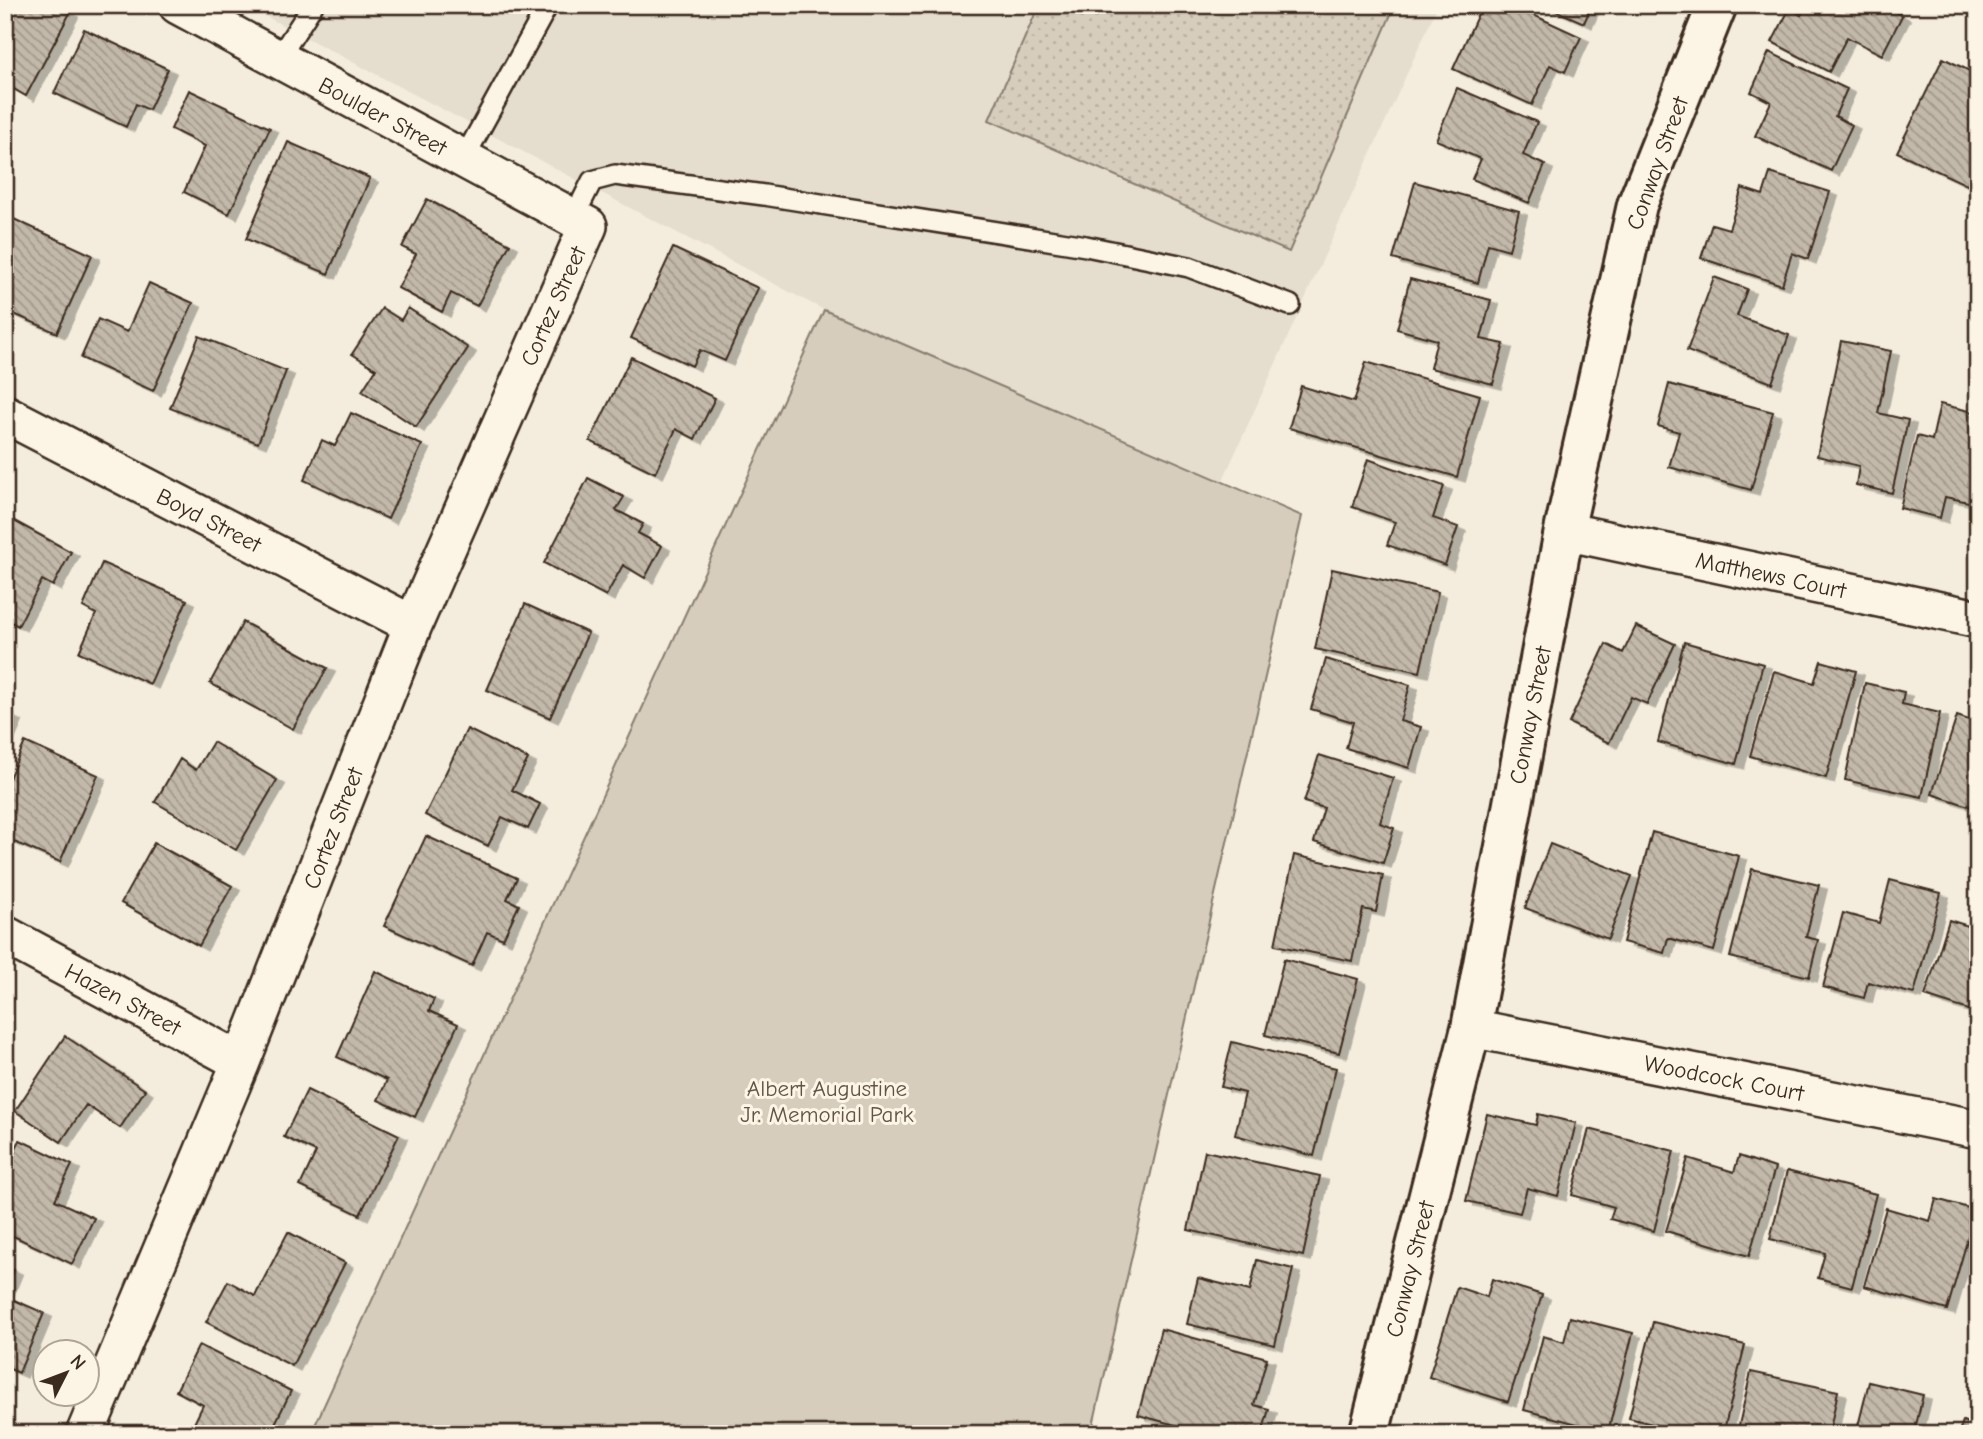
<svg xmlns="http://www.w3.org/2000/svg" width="1983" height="1439" font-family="'Comic Neue',sans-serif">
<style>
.built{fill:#e5ddce}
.green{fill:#d6cdbd;stroke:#887c6e;stroke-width:2}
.garden{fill:url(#garden-dots);stroke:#887c6e;stroke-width:2}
.building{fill:url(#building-back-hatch);stroke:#3b2a1e;stroke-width:2;filter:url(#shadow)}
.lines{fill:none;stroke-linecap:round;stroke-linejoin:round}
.service-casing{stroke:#3b2a1e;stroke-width:24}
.minor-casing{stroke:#3b2a1e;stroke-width:42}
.tertiary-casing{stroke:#3b2a1e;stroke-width:44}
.service{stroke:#fcf5e5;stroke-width:19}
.minor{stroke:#fcf5e5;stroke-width:37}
.tertiary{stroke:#fcf5e5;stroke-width:38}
.labels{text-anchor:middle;stroke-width:6;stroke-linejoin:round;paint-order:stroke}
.street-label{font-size:23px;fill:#3b2a1e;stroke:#fcf5e5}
.park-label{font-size:23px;fill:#625346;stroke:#fcf5e5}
</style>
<defs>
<pattern id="garden-dots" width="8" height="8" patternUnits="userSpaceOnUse" patternTransform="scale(1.75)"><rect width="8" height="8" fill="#d6cdbd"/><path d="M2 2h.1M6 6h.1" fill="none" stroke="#b9b0a2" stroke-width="1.8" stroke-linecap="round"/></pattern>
<pattern id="building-back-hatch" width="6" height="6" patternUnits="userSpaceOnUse" patternTransform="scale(1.75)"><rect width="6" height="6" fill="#c3b9aa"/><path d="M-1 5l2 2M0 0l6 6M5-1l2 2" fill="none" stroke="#a0978a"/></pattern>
<filter id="shadow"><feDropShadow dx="8" dy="4.5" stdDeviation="0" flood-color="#0004"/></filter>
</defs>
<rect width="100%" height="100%" fill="#f4eddd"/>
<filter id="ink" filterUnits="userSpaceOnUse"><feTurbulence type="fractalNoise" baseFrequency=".0143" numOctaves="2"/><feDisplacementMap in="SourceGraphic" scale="14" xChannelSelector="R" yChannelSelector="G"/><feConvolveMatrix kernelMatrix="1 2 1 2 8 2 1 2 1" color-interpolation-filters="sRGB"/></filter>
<g filter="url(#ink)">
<!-- built -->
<path class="built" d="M244,5H1438L1222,482L824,310Z"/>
<!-- green -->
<path class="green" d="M824,310L1302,516L1091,1434H311Z"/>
<!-- garden -->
<path class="garden" d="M1039,5H1395L1289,252L989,120Z"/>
<!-- building -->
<path class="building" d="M5,5H56L70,13L26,96L5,84Z
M1482,5H1512L1581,37L1565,72L1550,65L1532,105L1453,69Z
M1543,5H1592L1584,23Z
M1807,5H1883L1902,16L1882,55L1847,37L1829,72L1772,42L1790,8L1801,15Z
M84,29L168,69L149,110L136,104L126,127L54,93Z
M1769,52L1847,89L1835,116L1852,125L1831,171L1755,136L1771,102L1751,92Z
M1943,58L1978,75V167L1969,186L1897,152Z
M1457,88L1537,122L1523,155L1545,165L1529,203L1472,179L1481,159L1436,140Z
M189,90L270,128L229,214L184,192L205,146L171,129Z
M288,142L370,178L328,274L246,239Z
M1770,173L1830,192L1808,259L1792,253L1782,285L1701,258L1712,224L1729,229L1742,188L1763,195Z
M1415,182L1519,211L1509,250L1488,244L1478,283L1393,259Z
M427,199L510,244L477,306L451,293L442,312L398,288L416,254L402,247Z
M5,215L92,255L57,333L5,310Z
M673,248L758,288L725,361L700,350L692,366L631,338Z
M1714,277L1747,289L1737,316L1789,335L1772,383L1687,351Z
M1410,279L1491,300L1481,339L1504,344L1493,384L1430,368L1437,340L1397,329Z
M149,283L193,303L153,391L81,358L98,319L127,332Z
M382,308L401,320L408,308L468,348L416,427L362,391L376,369L352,354Z
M199,336L286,371L258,443L170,408Z
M1841,341L1891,351L1878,413L1908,420L1892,493L1856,485L1859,466L1817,456Z
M631,357L715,398L695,439L676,429L655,473L590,441Z
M1366,362L1480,395L1457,477L1289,428L1301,386L1354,402Z
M1669,384L1773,412L1751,490L1669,467L1679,432L1658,426Z
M1940,404L1978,413V504L1945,497L1940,518L1900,508L1917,436L1932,440Z
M351,413L422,445L388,519L304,480L322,440L335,446Z
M1368,459L1444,486L1433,518L1458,527L1445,565L1387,545L1395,522L1352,507Z
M588,478L624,497L616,510L643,524L638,533L662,546L645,578L623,565L606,596L544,563Z
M5,516L71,552L53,586L42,580L18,626L5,619Z
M102,563L187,600L150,684L79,652L96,614L83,607Z
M1332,569L1438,592L1420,672L1315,649Z
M525,604L588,633L550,718L487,690Z
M243,622L327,668L293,729L210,683Z
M1636,626L1675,644L1647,704L1631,697L1609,743L1569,723L1606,644L1623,653Z
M1684,642L1763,664L1736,764L1658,742Z
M1326,659L1410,685L1400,721L1421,727L1409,768L1346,748L1353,722L1311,709Z
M1821,661L1856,671L1826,778L1750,756L1774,671L1814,683Z
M1865,683L1904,692L1902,704L1940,713L1922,797L1845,780Z
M5,713L14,717L5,738Z
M1957,716L1978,723V809L1932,794Z
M467,729L528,759L512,790L540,804L528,829L502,817L488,846L425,815Z
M25,742L98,775L60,862L5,838V787Z
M213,742L277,780L236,850L155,802L180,759L196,770Z
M1319,755L1393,778L1380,823L1394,828L1383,863L1314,842L1324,808L1304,802Z
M1652,832L1739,856L1714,951L1668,938L1664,953L1623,942Z
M426,836L517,878L507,899L519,905L503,939L487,932L472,966L384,926Z
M154,843L232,886L199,946L121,903Z
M1550,844L1632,876L1608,939L1525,908Z
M1294,855L1383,875L1376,912L1363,909L1352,961L1275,945Z
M1752,869L1819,885L1806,937L1818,940L1809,977L1730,957Z
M1890,880L1941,893L1914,994L1868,982L1864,998L1823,987L1843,913L1879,923Z
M1949,920L1978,929V1013L1925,996Z
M1284,959L1358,979L1339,1053L1265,1035Z
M375,971L434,999L429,1011L458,1024L415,1117L378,1100L387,1080L337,1057Z
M65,1036L145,1090L120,1128L86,1105L61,1142L15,1111Z
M1232,1042L1336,1068L1314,1156L1235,1135L1245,1093L1221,1087Z
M307,1090L399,1135L360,1215L300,1186L316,1152L284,1137Z
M1487,1114L1536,1125L1538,1114L1576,1123L1558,1196L1527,1188L1520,1213L1466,1201Z
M1589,1129L1674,1151L1654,1231L1610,1219L1614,1207L1572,1195Z
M20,1140L72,1165L55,1200L94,1218L72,1264L5,1232V1170Z
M1205,1151L1320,1176L1303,1256L1188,1230Z
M1739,1156L1775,1168L1749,1256L1666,1231L1688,1158L1734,1172Z
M1787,1171L1876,1194L1852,1287L1818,1278L1825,1253L1770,1239Z
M1936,1199L1976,1210L1947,1310L1864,1286L1886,1208L1930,1221Z
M288,1232L345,1263L292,1366L206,1322L228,1281L255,1296Z
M1257,1260L1293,1269L1275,1345L1187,1324L1198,1278L1250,1291Z
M5,1266L14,1270L5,1292Z
M1492,1279L1542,1295L1508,1402L1429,1377L1457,1287L1487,1297Z
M5,1296L44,1313L19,1373L5,1367Z
M1570,1317L1633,1333L1608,1432L1524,1410L1543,1336L1564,1342Z
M1653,1322L1745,1345L1723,1434H1691L1629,1418Z
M1161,1329L1267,1358L1254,1405L1269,1409L1262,1434H1209L1138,1415Z
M199,1345L291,1391L270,1434H189L203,1405L176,1391Z
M1751,1372L1838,1391L1829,1434H1737Z
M1869,1382L1923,1395L1914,1434H1856Z
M1963,1421L1978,1427V1434H1958Z"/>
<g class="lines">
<defs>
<path id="service" d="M278,59L313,5
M463,160L548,5
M573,219L592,181L615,175L764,195L1086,246L1189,267L1290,305"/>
<path id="minor" d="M5,414L413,625
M1564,531L1978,619
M5,935L241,1062
M1471,1028L1978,1129
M85,1434L241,1062L413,625L588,226L178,5"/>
<path id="tertiary" d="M1369,1434L1471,1028L1564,531L1637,205L1717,5"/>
</defs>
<!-- service casing -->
<use href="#service" class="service-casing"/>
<!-- minor casing -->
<use href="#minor" class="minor-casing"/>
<!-- tertiary casing -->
<use href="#tertiary" class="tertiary-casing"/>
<!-- service -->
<use href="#service" class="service"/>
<!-- minor -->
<use href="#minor" class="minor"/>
<!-- tertiary -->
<use href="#tertiary" class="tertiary"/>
</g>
</g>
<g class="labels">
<!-- street labels -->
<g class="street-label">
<text transform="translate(383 116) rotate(28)" y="8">Boulder Street</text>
<text transform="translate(1657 163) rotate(-70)" y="8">Conway Street</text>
<text transform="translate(553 306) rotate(-66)" y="8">Cortez Street</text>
<text transform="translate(209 520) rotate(27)" y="8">Boyd Street</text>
<text transform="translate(1771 575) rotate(12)" y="8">Matthews Court</text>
<text transform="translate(1530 715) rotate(-79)" y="8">Conway Street</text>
<text transform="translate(333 828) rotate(-69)" y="8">Cortez Street</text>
<text transform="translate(123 999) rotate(28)" y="8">Hazen Street</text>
<text transform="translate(1724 1078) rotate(11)" y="8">Woodcock Court</text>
<text transform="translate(1410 1269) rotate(-76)" y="8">Conway Street</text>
</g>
<!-- park labels -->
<g class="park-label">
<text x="827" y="1096">Albert Augustine<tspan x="827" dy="26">Jr. Memorial Park</tspan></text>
</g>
</g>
<!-- margin -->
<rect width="1983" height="1439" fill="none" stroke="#fcf5e5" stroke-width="28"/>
<rect x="14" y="14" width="1955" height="1411" fill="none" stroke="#3b2a1e" stroke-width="2.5" filter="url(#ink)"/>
<!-- north arrow -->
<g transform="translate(66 1373) rotate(48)"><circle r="33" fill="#fcf5e5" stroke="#afa495" stroke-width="2"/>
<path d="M0-5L12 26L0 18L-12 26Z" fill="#3b2a1e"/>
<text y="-10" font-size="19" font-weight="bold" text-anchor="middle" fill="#3b2a1e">N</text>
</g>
</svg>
